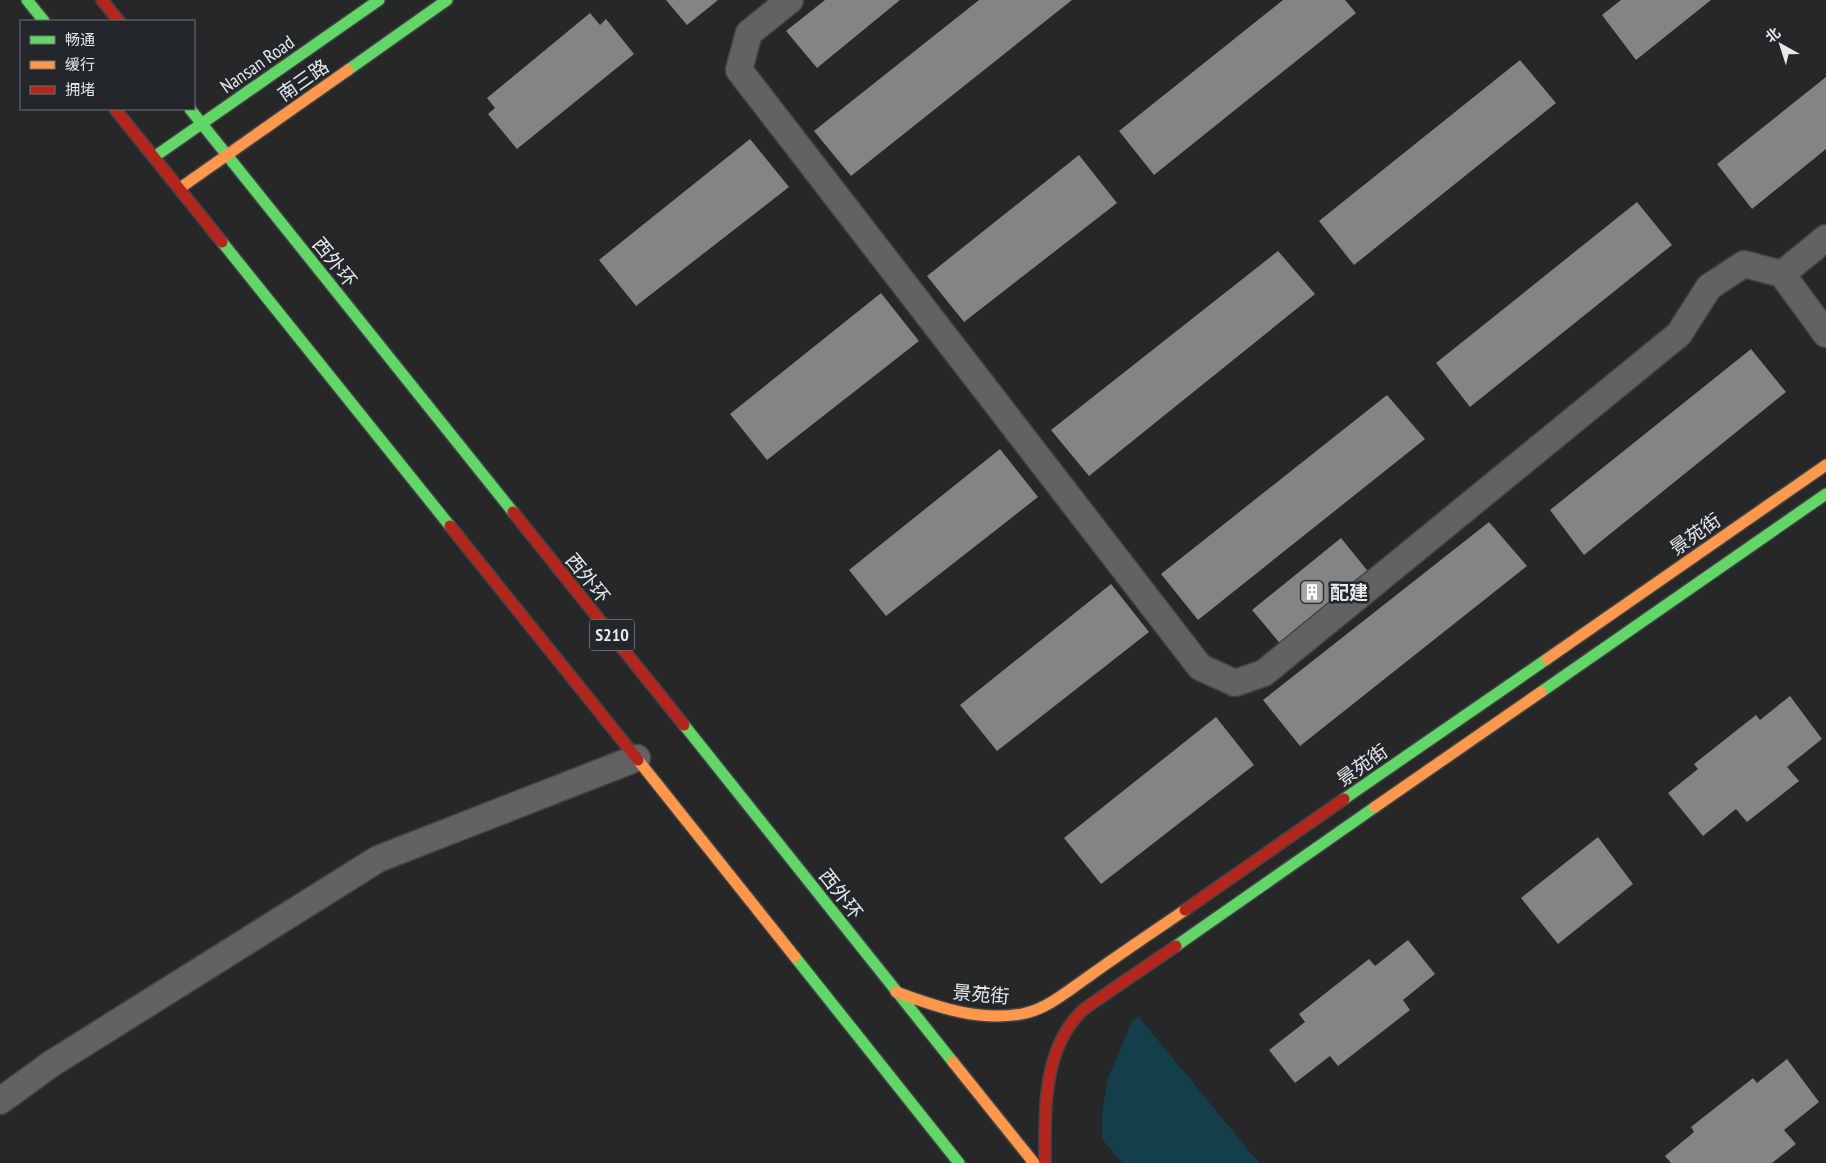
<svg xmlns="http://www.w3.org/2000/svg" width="1826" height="1163" font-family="'PT Sans Narrow','Noto Sans SC',sans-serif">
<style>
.grass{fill:#153e4b}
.building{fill:#828485}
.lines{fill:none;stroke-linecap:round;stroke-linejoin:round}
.street-casing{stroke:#414344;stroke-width:29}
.fast-casing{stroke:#414344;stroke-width:14}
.slow-casing{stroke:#414344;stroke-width:14}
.jam-casing{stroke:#414344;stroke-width:14}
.street{stroke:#606263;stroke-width:26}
.fast{stroke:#63d668;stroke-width:11}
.slow{stroke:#ff974d;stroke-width:11}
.jam{stroke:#b3261e;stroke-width:11}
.labels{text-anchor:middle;stroke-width:5;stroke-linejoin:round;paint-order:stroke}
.shield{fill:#242729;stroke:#acafb0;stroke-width:1}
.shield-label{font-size:18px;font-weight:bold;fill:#e7e9ea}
.street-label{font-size:19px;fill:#e7e9ea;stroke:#242729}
.poi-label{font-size:19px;font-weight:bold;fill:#e7e9ea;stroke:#242729;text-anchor:start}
</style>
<rect width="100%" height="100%" fill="#252728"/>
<!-- grass -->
<path class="grass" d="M1138,1016L1259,1163H1122L1102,1139V1112L1108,1078L1132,1021Z"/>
<!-- building -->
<path class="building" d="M666,0H718L687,25Z
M825,0H900L817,68L786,31Z
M979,0H1072L851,176L814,131Z
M1283,0H1345L1356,13L1154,175L1119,131Z
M1621,0H1711L1636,60L1602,15Z
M590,13L600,25L606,19L634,54L517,149L488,114L495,108L487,98Z
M1520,60L1556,103L1354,265L1319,221Z
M1826,77V149L1752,209L1717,164Z
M750,139L789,187L636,306L599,260Z
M1079,155L1117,203L964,322L927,276Z
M1637,202L1672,245L1470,407L1436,363Z
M1278,251L1315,294L1089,476L1051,430Z
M881,293L919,341L767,460L730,414Z
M1751,349L1786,392L1584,555L1550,510Z
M1387,395L1425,439L1198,620L1161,574Z
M1000,449L1038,497L886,616L849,570Z
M1489,522L1527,566L1300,746L1263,700Z
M1341,538L1371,575L1283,647L1252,610Z
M1111,584L1149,632L997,751L960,705Z
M1790,696L1822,739L1787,767L1799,781L1747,822L1736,809L1703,836L1668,793L1698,769L1694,764L1756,715L1760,720Z
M1216,717L1254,765L1101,884L1064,838Z
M1598,837L1633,884L1558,944L1521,898Z
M1408,940L1435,974L1403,1000L1410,1010L1338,1066L1330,1056L1295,1083L1269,1050L1305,1022L1299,1014L1369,959L1375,966Z
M1787,1059L1819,1102L1784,1130L1796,1144L1772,1163H1671L1665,1156L1694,1132L1691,1127L1753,1078L1757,1083Z"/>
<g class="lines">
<defs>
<path id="street" d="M790,0L749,33L739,70L1200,667L1235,683L1264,673L1679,334L1709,287L1744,264L1782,274L1826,334
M1782,274L1826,238
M0,1101L51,1064L378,859L637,758"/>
<path id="fast" d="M27,0L44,21
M348,70L447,0
M190,109L513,512
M154,157L379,0
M222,242L450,526
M1541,692L1826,494
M684,725L953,1062
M1344,799L1547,659
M1176,946L1375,807
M795,957L959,1163"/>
<path id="slow" d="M180,188L348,70
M1547,659L1826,465
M638,760L795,957
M1375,807L1541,692
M896,992C937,1007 982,1023 1026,1013C1048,1008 1069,990 1088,977C1120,954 1153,932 1185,910
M953,1062L1034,1163"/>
<path id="jam" d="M102,0L119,21
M115,109L222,242
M513,512L684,725
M450,526L638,760
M1185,910L1344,799
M1045,1163C1045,1112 1042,1050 1082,1011C1090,1004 1101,998 1110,991C1132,976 1154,961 1176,946"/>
</defs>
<!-- street casing -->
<use href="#street" class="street-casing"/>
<!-- fast casing -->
<use href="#fast" class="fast-casing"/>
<!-- slow casing -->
<use href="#slow" class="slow-casing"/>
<!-- jam casing -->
<use href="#jam" class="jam-casing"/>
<!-- street -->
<use href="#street" class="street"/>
<!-- fast -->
<use href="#fast" class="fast"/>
<!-- slow -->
<use href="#slow" class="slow"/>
<!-- jam -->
<use href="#jam" class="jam"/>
</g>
<!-- icons -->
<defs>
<symbol id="building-square" viewBox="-11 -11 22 22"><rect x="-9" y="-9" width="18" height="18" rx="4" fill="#a3a5a6" stroke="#242729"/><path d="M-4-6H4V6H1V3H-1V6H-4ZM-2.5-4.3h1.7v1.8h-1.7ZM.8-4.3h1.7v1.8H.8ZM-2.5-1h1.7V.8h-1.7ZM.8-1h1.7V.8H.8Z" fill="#fff"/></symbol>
</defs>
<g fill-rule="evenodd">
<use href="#building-square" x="1298" y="578" width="28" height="28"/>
</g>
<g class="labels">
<!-- shield labels -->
<rect class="shield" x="589.5" y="619.5" width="45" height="31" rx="4"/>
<g class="shield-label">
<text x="612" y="641">S210</text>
</g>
<!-- street labels -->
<g class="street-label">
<text transform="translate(257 64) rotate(-35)" y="7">Nansan Road</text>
<text transform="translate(303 80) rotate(-35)" y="7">南三路</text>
<text transform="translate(335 262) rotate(51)" y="7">西外环</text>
<text transform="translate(1695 534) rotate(-35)" y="7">景苑街</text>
<text transform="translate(588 578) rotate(51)" y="7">西外环</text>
<text transform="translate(1362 765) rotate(-35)" y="7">景苑街</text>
<text transform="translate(841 894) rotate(52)" y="7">西外环</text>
<text transform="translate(981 994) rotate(5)" y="7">景苑街</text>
</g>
<!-- poi labels -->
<g class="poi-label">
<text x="1330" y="599">配建</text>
</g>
</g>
<!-- legend -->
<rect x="20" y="20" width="175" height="90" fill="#242729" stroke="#727576"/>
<rect x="30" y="36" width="25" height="8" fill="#63d668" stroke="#727576"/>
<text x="65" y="45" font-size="15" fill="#e7e9ea">畅通</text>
<rect x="30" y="61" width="25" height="8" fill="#ff974d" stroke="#727576"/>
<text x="65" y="70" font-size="15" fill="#e7e9ea">缓行</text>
<rect x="30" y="86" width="25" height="8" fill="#b3261e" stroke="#727576"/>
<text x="65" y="95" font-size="15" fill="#e7e9ea">拥堵</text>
<!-- north arrow -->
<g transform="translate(1781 45) rotate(321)" stroke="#242729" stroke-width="4" paint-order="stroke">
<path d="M0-4L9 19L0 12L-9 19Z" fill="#e7e9ea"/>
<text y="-8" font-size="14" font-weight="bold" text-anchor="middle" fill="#e7e9ea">北</text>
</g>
</svg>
